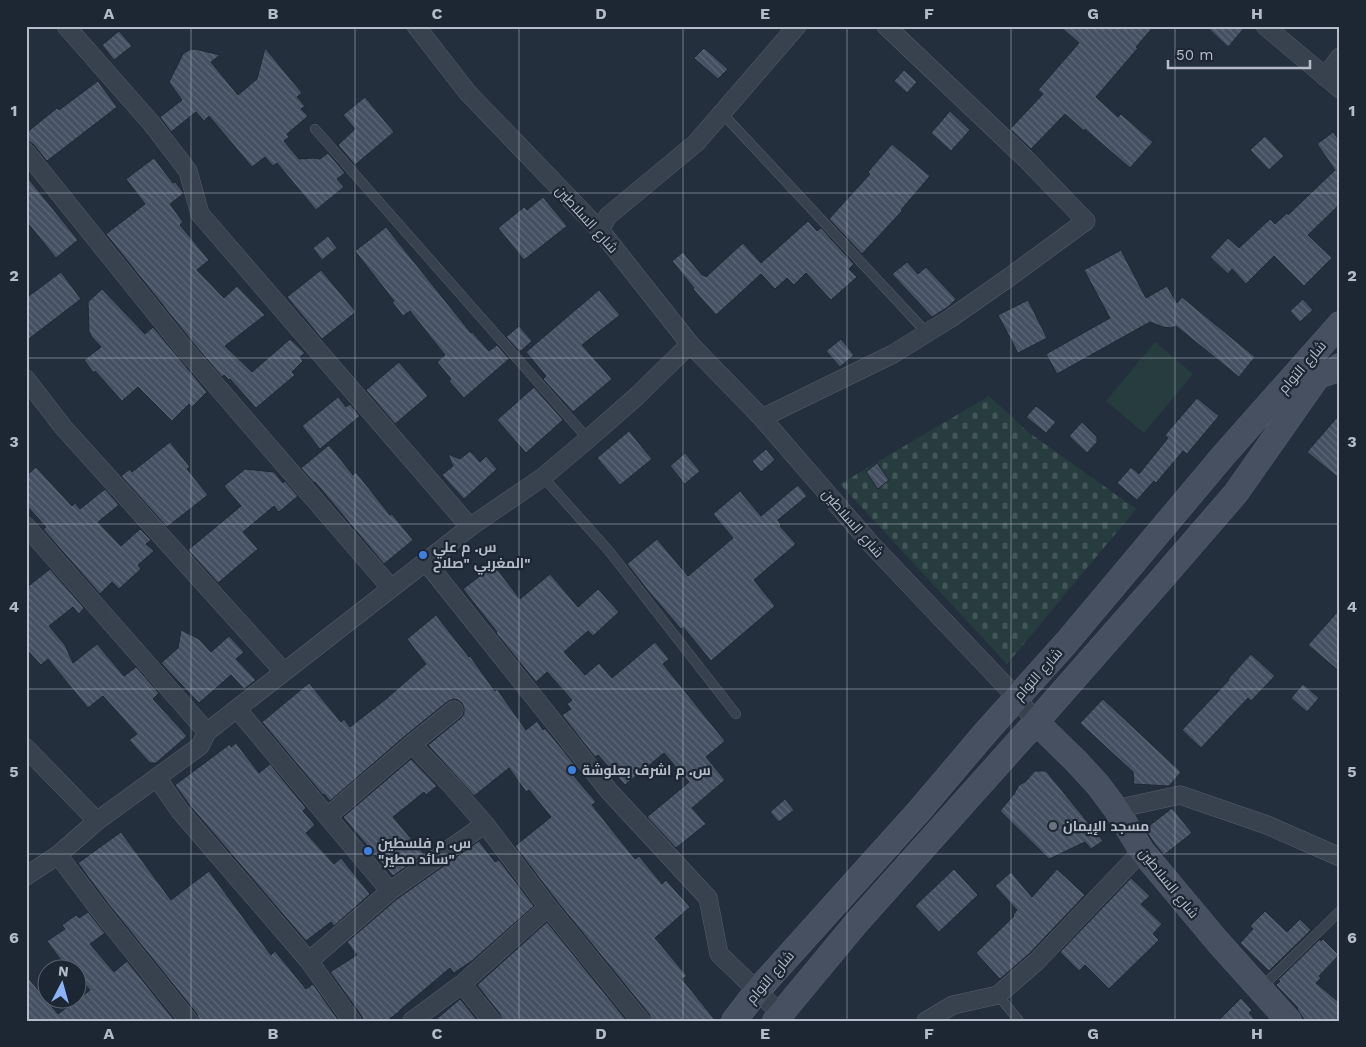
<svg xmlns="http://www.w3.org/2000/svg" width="1366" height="1047" font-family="'Work Sans',Cairo,sans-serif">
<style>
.cemetery{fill:url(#cemetery-stones)}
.garden{fill:#263c3f}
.building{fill:url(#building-back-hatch);stroke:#1f2835}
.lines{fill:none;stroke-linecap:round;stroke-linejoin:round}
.service-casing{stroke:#565f6c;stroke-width:10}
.minor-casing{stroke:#565f6c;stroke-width:19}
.secondary-casing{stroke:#565f6c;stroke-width:26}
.service{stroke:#38414e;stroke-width:9}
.minor{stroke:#38414e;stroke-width:18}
.secondary{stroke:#465061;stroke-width:25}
.grid{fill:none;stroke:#b4bcc9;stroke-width:1;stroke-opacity:0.55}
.shop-dot{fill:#3f7fe0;stroke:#1d2633;stroke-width:2}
.worship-dot{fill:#6b7280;stroke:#1d2633;stroke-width:2}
.labels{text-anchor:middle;stroke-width:4.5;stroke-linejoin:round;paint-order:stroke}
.street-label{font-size:14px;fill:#b4bcc9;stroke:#1d2633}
.poi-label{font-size:14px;font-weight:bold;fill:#b4bcc9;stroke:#1d2633;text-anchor:start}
.neatline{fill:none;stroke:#b4bcc9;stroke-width:2}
.grid-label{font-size:16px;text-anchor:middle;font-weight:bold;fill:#b4bcc9}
</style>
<defs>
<pattern id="cemetery-stones" width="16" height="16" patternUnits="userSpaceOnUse" patternTransform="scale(1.25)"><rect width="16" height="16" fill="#263c3f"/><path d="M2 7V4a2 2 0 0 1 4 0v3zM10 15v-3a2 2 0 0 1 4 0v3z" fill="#435659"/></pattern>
<pattern id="building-back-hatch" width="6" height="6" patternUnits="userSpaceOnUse" patternTransform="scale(1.25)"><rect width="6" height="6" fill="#455162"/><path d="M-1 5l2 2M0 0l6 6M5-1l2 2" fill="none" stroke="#5d6877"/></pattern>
</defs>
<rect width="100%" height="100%" fill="#242f3e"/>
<!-- cemetery -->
<path class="cemetery" d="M989,396L1028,432L1136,509L1007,664L840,484Z"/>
<!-- garden -->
<path class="garden" d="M1155,342L1193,374L1144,433L1106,401Z"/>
<!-- building -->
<path class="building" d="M1060,26H1154L1136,47L1138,48L1096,97L1118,117L1121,114L1153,142L1130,168L1085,129L1084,131L1065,114L1031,149L1010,129L1043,94L1038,90L1079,43Z
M1206,26H1246L1228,47Z
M119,31L132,46L114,60L102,45Z
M265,48L302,93L297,97L305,106L301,109L308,116L287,134L289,137L284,141L299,159L313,158L320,159L328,153L345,173L337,179L344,187L316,210L277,163L273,166L265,157L252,167L209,116L204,121L196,112L171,132L160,117L182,100L169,82L183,54L189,50L195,49L220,55L211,62L238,95L257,79Z
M704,48L728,69L718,79L694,58Z
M904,70L917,82L907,93L894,81Z
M98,81L117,107L47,161L34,145L30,142H26V133L57,108L59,110Z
M365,97L394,132L355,165L338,145L355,129L343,115Z
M950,111L970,130L951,151L931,133Z
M1333,132L1340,141V204L1308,235L1332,258L1304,286L1274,256L1246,284L1232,269L1228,274L1210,257L1228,238L1239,248L1270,219L1275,224L1287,213L1288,215L1335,170L1317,144Z
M1265,136L1284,156L1269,170L1250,150Z
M892,144L930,176L901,210L902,211L862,254L829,219L870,174L868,172Z
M154,158L173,183L175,182L183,192V194L170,204L183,222L180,225L209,260L197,270L224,298L237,286L265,315L225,346L252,372L290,339L305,353L300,357L303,361L292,372L295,375L256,408L230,379L229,380L224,375L222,377L190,339L106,234L145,204L126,179Z
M26,169L30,174L27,177L78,240L56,258L26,221Z
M543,197L567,226L524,260L498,228L524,207L527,210Z
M808,221L817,231L821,228L854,264L849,269L857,277L831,300L806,273L794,285L787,278L775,289L761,274L716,315L693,289L694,288L672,261L683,252L702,275H703L706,277L743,243L761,263Z
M386,227L471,333L472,332L489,351L497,345L509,359L464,398L449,381L451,379L437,362L445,355L410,311L403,316L392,302L394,301L355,251Z
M328,236L337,248L322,260L313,248Z
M1121,250L1146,298L1167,286L1177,303L1182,297L1255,357L1239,377L1176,326L1171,328L1163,327L1150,322L1057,374L1046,354L1110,318L1084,270Z
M907,262L918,274L926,267L956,299L948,307L932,317L892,274Z
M321,270L356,312L322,339L287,297Z
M61,272L81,299L26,341V298Z
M102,289L145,334L153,327L207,392L192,407L189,404L172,421L138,387L122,401L95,371L94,373L84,360L101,347L91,336L89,331L88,302Z
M599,290L620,315L582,345L612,379L573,412L543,379L546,376L526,352Z
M1303,299L1313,310L1300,322L1290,311Z
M1028,300L1047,338L1018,353L998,315Z
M519,326L532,341L521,351L519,350H518L506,337Z
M841,339L854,355L840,367L826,351Z
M399,362L428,396L395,424L366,390Z
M534,387L563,420L526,453L497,420Z
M338,397L346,407L350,404L360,416L320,449L302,426Z
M1197,398L1219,416L1187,454L1183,451L1156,483L1154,481L1137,500L1117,483L1131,467L1139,474L1168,438L1165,435Z
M1036,406L1056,422L1046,433L1026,417Z
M1340,414V479L1307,452Z
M1082,422L1097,437V442L1087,453L1069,436Z
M629,431L652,459L620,485L597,458Z
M170,442L190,467L187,469L208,495L167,527L121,476L130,469L132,472Z
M329,445L353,475L356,472L390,515L392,514L413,540L384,564L315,482L314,483L301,468Z
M766,449L775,460L761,472L752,461Z
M470,451L480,462L486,456L497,469L464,499L442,475L453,466L448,454L460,459Z
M685,453L700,471L685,484L670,466Z
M877,463L889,480L878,489L866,472Z
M36,467L72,506L75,503L80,509L105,489L119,505L98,522L121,546L140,529L151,540L146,544L154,551L138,565L141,569L119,589L112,582L100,594L43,529L46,527L26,505V476Z
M245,469L274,472L283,483L285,481L298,496L279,512L274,506L243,532L258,549L218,583L188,550L241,506L224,486Z
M798,485L807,496L778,520L781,525L780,526L796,544L754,580L775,606L711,661L683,627L681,629L650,593L627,564L657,539L688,576L733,538L713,514L740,491L761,516Z
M494,565L520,599L550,574L578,607L598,589L619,612L593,636L588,631L564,652L585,675L599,663L612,678L655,642L669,659L663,664L725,741L706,757L725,780L692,808L706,824L676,848L647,817L689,782L664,753L625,785L598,755L595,757L562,715L571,709L567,704L572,700L547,672L536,682L496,633L497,632L463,589Z
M50,569L84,608L79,614L73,607L49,626L65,645L73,663L97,644L124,676L136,667L159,693L153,699L187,736L156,763H150L129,740L137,734L103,696L88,708L48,659L41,665L26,649V588Z
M1340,609V672L1308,645Z
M436,615L469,657L470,656L495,691L497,689L526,730L537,721L543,730L545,728L579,770L573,775L596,802L592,805L635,859L639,856L662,884L666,880L690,907L655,938L687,976L682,979L716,1021H651L649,1014L556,900L515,846L551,817L529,790L526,792L509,768L474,796L428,745L461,718L464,714V708L462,703L458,700L453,699L447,702L405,736L330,801L324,794L323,795L262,722L309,683L341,722L344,719L350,727L386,699L426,664L407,639Z
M181,630L199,639L211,652L229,636L244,652L236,659L256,680L244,689L231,675L199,703L161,663L178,648Z
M1251,654L1275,676L1251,701L1248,698L1201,748L1182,730L1229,680L1228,679Z
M1303,684L1319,698L1307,712L1291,698Z
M1103,699L1181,772L1169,786L1134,784L1133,772L1080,723Z
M236,743L259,773L270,764L306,808L303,811L315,825L306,833L334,864L341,858L370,894L334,926L331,922L306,941L191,807L175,785L230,744L231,747Z
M411,759L437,786L426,795L424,792L393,817L424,854L393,876L343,817Z
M1035,771H1046L1103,841L1091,849L1085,842L1049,859L1000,811L1014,794L1019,785L1025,782Z
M785,799L794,810L779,822L770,812Z
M1172,808L1192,833L1164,855L1154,843L1145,829Z
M121,832L171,900L209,871L271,955L275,951L306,989L313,984L339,1021H199L197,1014L106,901L78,863Z
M479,841L495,862L499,860L534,906L473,960L454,973L450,968L400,1010V1011L387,1021H363L361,1015L330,972L357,955L347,942L397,899Z
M954,869L978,895L939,932L915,906Z
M1057,869L1085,895L1029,954L1000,979L976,953L1014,916L1013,915L1017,910L995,886L1011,872L1032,897Z
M1131,878L1150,896L1141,904L1162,924L1153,934L1159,940L1109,989L1085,965L1079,971L1060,952Z
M1265,911L1287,932L1300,919L1311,930L1269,971L1240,943L1253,929L1250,926Z
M88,912L105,933L90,944L114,972L127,961L175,1021H26V975L58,1014L90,990L78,976V970H72L69,965L66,967L47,941L65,929L62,925L76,915L79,918Z
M547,922L627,1021H502L500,1014L477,985Z
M1320,939L1321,941L1323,939L1339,955L1319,976L1321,978L1316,983L1340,1003V1021H1306L1303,1018L1297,1009L1298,1008L1276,985L1280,981L1278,980Z
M1241,998L1252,1010L1249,1013L1256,1021H1218Z
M460,999L478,1021H434L459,1000Z"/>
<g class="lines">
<defs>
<path id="service" d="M722,113L927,333
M315,129L588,439
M543,477L609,551L736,714
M1260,989L1340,911
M998,995L1019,1021"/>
<path id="minor" d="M66,26L152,124L188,171L200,214L470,527
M416,26L468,93L600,230L690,344L762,418L871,544L1017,698L1036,722
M1265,26L1340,89
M1325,77L1340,57
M26,152L182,346L391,588
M600,230L608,216L696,143L797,26
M26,379L63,427L284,672
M762,418L893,354L951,318L1008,278L1086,221L1025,158L886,26
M26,526L207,732
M426,562L609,791L708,898L719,954L781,1014
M237,709L390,891
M412,744L450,784L485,824L548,907L462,984L412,1021
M26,748L97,821
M157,778L180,811L309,961L352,1021
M1116,809L1180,795L1267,825L1340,857
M328,816L412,744L454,710
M58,855L98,908L189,1021
M26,876L58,855L97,821L200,746L207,732L470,527L543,477L588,439L637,396L690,344
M548,907L641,1021
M309,961L390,891L485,824
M462,984L492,1021
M926,1021L953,1005L998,995L1036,962L1142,851"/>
<path id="secondary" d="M1036,722L1076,761L1098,785L1116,809L1142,851L1218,942L1289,1021
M734,1021L757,991L919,811L986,732L1066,643L1223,456L1340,324
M775,1021L858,921L1036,722L1159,582L1236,493L1318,376L1336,370L1340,366"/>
</defs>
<!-- service casing -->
<use href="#service" class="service-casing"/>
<!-- minor casing -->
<use href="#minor" class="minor-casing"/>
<!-- secondary casing -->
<use href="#secondary" class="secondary-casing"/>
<!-- service -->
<use href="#service" class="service"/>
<!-- minor -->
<use href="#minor" class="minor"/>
<!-- secondary -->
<use href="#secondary" class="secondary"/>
</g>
<!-- grid -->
<path class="grid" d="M191,26V1021M355,26V1021M519,26V1021M683,26V1021M847,26V1021M1011,26V1021M1175,26V1021M26,193H1340M26,358H1340M26,524H1340M26,689H1340M26,854H1340"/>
<!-- markers -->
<g class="shop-dot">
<circle cx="423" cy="555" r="5"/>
<circle cx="572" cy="770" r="5"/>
<circle cx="368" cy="851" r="5"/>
</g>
<circle class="worship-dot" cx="1053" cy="826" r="5"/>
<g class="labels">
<!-- street labels -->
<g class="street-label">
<text transform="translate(587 219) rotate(48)" y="5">شارع السلاطين</text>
<text transform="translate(1302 367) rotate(-49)" y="5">شارع التوام</text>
<text transform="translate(853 523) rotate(49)" y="5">شارع السلاطين</text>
<text transform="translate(1038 674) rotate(-48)" y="5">شارع التوام</text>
<text transform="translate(1169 883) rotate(51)" y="5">شارع السلاطين</text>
<text transform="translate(770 977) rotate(-49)" y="5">شارع التوام</text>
</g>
<!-- poi labels -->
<g class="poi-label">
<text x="433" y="552">س. م علي<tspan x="433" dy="16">المغربي "صلاح"</tspan></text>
<text x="582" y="775">س. م اشرف بعلوشة</text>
<text x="1063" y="831">مسجد الإيمان</text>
<text x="378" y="848">س. م فلسطين<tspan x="378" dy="16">"سائد مطير"</tspan></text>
</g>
</g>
<!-- border -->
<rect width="1366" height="1047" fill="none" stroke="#1d2633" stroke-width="55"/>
<!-- north arrow -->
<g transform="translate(62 984) rotate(6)"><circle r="24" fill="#1d2633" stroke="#59626f"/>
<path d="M0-4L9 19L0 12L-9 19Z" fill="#8ab4f8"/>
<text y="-8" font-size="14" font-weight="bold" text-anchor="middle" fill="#b4bcc9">N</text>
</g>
<!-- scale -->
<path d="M1168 60v8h142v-8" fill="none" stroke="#b4bcc9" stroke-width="2.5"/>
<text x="1176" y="60" font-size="15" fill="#b4bcc9" stroke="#1d2633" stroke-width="4" paint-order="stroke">50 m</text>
<rect x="28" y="28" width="1310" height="992" class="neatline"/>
<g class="grid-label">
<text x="109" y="19">A</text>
<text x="273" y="19">B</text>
<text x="437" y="19">C</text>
<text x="601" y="19">D</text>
<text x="765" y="19">E</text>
<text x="929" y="19">F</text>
<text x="1093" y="19">G</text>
<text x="1257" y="19">H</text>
<text x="14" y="116">1</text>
<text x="1352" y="116">1</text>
<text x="14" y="281">2</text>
<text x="1352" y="281">2</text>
<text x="14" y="447">3</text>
<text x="1352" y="447">3</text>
<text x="14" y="612">4</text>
<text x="1352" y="612">4</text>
<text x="14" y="777">5</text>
<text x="1352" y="777">5</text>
<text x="14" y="943">6</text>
<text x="1352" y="943">6</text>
<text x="109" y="1039">A</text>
<text x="273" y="1039">B</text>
<text x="437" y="1039">C</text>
<text x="601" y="1039">D</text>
<text x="765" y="1039">E</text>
<text x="929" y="1039">F</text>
<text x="1093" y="1039">G</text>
<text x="1257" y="1039">H</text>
</g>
</svg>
